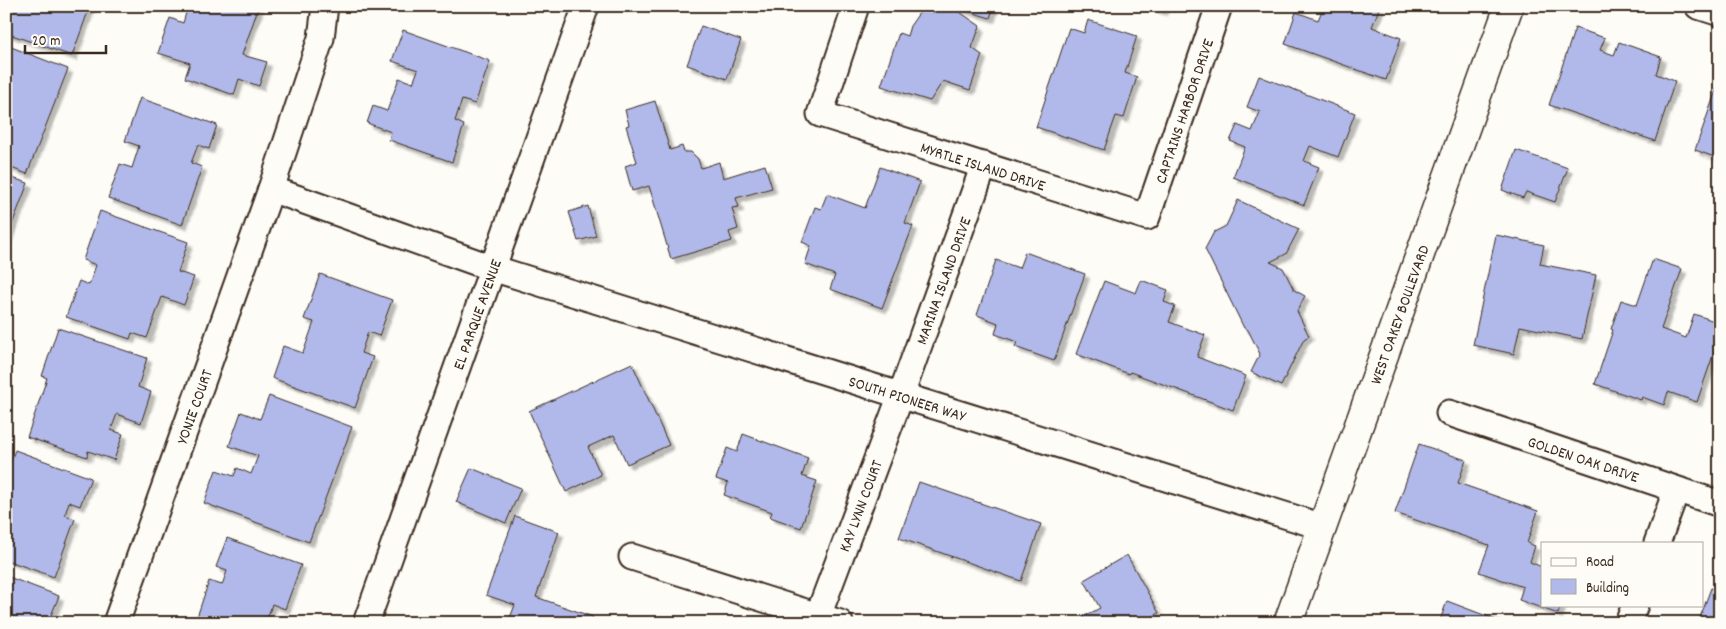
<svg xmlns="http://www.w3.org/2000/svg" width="1726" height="629" font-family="Dekko,sans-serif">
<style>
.building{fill:#b0b9ea;stroke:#3b2a1e;filter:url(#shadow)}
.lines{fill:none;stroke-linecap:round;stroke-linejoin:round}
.minor-casing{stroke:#3b2a1e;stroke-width:29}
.secondary-casing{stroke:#3b2a1e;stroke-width:31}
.minor{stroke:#fdfcf7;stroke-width:25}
.secondary{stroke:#fdfcf7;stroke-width:28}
.labels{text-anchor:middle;stroke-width:4.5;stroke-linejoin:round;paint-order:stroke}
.street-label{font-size:16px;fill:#3b2a1e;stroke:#fdfcf7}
</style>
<defs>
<filter id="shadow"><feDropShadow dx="4.5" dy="4.5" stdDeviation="1" flood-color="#0004"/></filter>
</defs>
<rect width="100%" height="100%" fill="#fdfcf7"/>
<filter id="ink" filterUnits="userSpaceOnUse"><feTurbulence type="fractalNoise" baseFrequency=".02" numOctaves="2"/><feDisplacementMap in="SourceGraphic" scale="10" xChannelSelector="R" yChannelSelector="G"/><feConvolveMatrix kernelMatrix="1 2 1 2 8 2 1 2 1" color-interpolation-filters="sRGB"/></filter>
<g filter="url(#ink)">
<!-- building -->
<path class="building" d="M6,6H90L72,56L6,33Z
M188,6H259L242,55L267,62L259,86L239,79L234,95L185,78L190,63L158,53L170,18L183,23Z
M924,6H951L980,26L972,48L982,55L970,90L943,81L930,101L881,86L899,33L907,36L910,26Z
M951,6H994L990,18Z
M1149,6H1164L1162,11Z
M1324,6H1380L1372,27L1401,38L1386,80L1285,44L1296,12L1318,20Z
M1088,20L1137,36L1125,73L1137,77L1124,118L1116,116L1104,150L1036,127L1069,28L1084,33Z
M701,26L741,40L727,79L687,65Z
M1575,28L1605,38L1600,50L1614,55L1619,42L1661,57L1656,74L1675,81L1655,141L1549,105Z
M403,30L490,61L475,104L462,100L455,121L464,125L452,162L389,140L391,132L367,123L373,106L387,111L399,78L413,83L418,70L392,61Z
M6,45L68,69L27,174L6,166Z
M1259,76L1355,113L1338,157L1310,146L1304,161L1319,167L1304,205L1233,177L1245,147L1230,141L1237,125L1252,131L1260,112L1247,107Z
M1720,79V159L1695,150Z
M140,98L217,125L209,149L198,145L191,163L202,167L182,225L108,198L120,164L132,168L139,146L125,141Z
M655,101L670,150L682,146L684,152H691L698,159L701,168L719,162L723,178L765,165L772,188L736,198L739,207L732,208L738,229L729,232L732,241L671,259L649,186L632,191L625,166L637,162L626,126L629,125L625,110Z
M1516,150L1568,168L1555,202L1526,192L1523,198L1502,190Z
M880,167L920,182L905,223L913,226L882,308L830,289L835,275L805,264L811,246L802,242L815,207L821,209L827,194L865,208Z
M6,176L28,183L6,240Z
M1238,200L1299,229L1286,254L1270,262L1283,268L1294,290L1305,296L1297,311L1309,336L1304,339L1281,386L1251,372L1260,354L1248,330L1244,328L1205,249L1214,232L1226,226Z
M588,206L596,236L578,241L569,212Z
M100,211L188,242L178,272L194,277L184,305L162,297L147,338L132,333L130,339L66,317L79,281L89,285L96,265L83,260Z
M1496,235L1544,245L1540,264L1596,275L1582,339L1520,326L1514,354L1473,345Z
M1025,252L1085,274L1054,361L1015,347L1017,342L995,334L998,323L977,315L996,260L1019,268Z
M1653,259L1682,269L1661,329L1686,338L1694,314L1720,323V335L1697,402L1668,392L1664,405L1642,397L1641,400L1595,384L1613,330L1611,329L1621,300L1637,305Z
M320,274L392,300L379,336L368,332L361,353L373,357L355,408L272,378L283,346L303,353L314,322L304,319Z
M1141,280L1168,290L1164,302L1175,306L1169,322L1205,335L1197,357L1246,376L1233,410L1130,372L1129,374L1076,354L1104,281L1136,293Z
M58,328L147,358L138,387L151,392L141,423L117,414L111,430L123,434L114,460L88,451L87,457L27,437L47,378L42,376Z
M632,363L669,445L627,464L614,435L588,447L601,475L566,492L529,411Z
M269,396L352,427L309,542L204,503L216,470L234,476L237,468L251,474L258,456L229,446L241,412L260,419Z
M743,434L808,458L802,476L817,481L801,528L770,517L772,512L724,495L728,483L716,479L727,448L737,452Z
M1419,444L1466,460L1458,483L1538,511L1527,543L1535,546L1530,562L1542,567V605H1561L1558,614L1519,600L1523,587L1479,572L1489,545L1395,513Z
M15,450L91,478L80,506L69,502L65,515L75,519L54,577L6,560V474Z
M471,468L521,488L506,523L456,502Z
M919,482L1041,524L1021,581L899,538Z
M515,516L559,532L536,597L593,617L591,623H508L515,605L486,595Z
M227,538L301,565L285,609L272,604L266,623H195L209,581L222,585L227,571L216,567Z
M1127,555L1159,613L1142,623H1087L1083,617L1100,608L1084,580Z
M6,576L59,596L50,618L62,623H6Z
M1711,588L1719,591L1720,588V623H1698Z
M1447,601L1505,623H1439Z"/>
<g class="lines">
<defs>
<g id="minor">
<path id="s1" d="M856,6L820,114L1147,217L1219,6"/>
<path d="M1698,6L1720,13"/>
<path id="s2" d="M271,189L492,268L1323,527"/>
<path id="s3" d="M1449,413L1720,504"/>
<path d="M1657,543L1676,491"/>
<path d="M632,557L840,623"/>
<path id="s4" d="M818,616L901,395L984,165"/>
<path id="s5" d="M116,623L271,189L321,38L325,6"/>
<path id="s6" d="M366,623L586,6"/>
<path d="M1628,623L1635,605"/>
</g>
<g id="secondary">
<path id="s7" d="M1288,623L1509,6"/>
</g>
</defs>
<!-- minor casing -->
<use href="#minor" class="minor-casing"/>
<!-- secondary casing -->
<use href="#secondary" class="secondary-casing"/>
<!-- minor -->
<use href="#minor" class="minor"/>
<!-- secondary -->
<use href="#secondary" class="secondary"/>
</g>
</g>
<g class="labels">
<!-- street labels -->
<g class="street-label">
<text dy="6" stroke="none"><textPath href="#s1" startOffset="569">CAPTAINS HARBOR DRIVE</textPath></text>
<text dy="6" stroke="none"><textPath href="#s1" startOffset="285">MYRTLE ISLAND DRIVE</textPath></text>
<text dy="6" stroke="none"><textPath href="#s4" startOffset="358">MARINA ISLAND DRIVE</textPath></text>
<text dy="6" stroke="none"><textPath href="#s6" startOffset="328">EL PARQUE AVENUE</textPath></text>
<text dy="6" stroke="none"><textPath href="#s7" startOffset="328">WEST OAKEY BOULEVARD</textPath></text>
<text dy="6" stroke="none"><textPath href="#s2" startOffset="670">SOUTH PIONEER WAY</textPath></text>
<text dy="6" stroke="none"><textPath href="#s5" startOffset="230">YONIE COURT</textPath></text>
<text dy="6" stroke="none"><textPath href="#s3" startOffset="142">GOLDEN OAK DRIVE</textPath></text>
<text dy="6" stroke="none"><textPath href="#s4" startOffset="118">KAY LYNN COURT</textPath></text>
</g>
</g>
<!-- margin -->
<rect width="1726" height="629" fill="none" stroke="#fdfcf7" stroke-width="25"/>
<rect x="12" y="12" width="1701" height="604" fill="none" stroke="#3b2a1e" stroke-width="2" filter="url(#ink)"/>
<!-- legend -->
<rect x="1541" y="542" width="162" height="65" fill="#fdfcf7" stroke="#afa8a0"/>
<rect x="1551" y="558" width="25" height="8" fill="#fdfcf7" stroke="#afa8a0"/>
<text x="1586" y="566" font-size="15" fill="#3b2a1e">Road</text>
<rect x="1551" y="579" width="25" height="15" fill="#b0b9ea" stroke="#afa8a0"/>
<text x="1586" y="592" font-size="15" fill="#3b2a1e">Building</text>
<!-- scale -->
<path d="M25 45v8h81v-8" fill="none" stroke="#3b2a1e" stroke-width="2.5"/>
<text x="32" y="45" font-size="15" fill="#3b2a1e" stroke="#fdfcf7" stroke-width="4" paint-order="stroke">20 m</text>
</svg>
